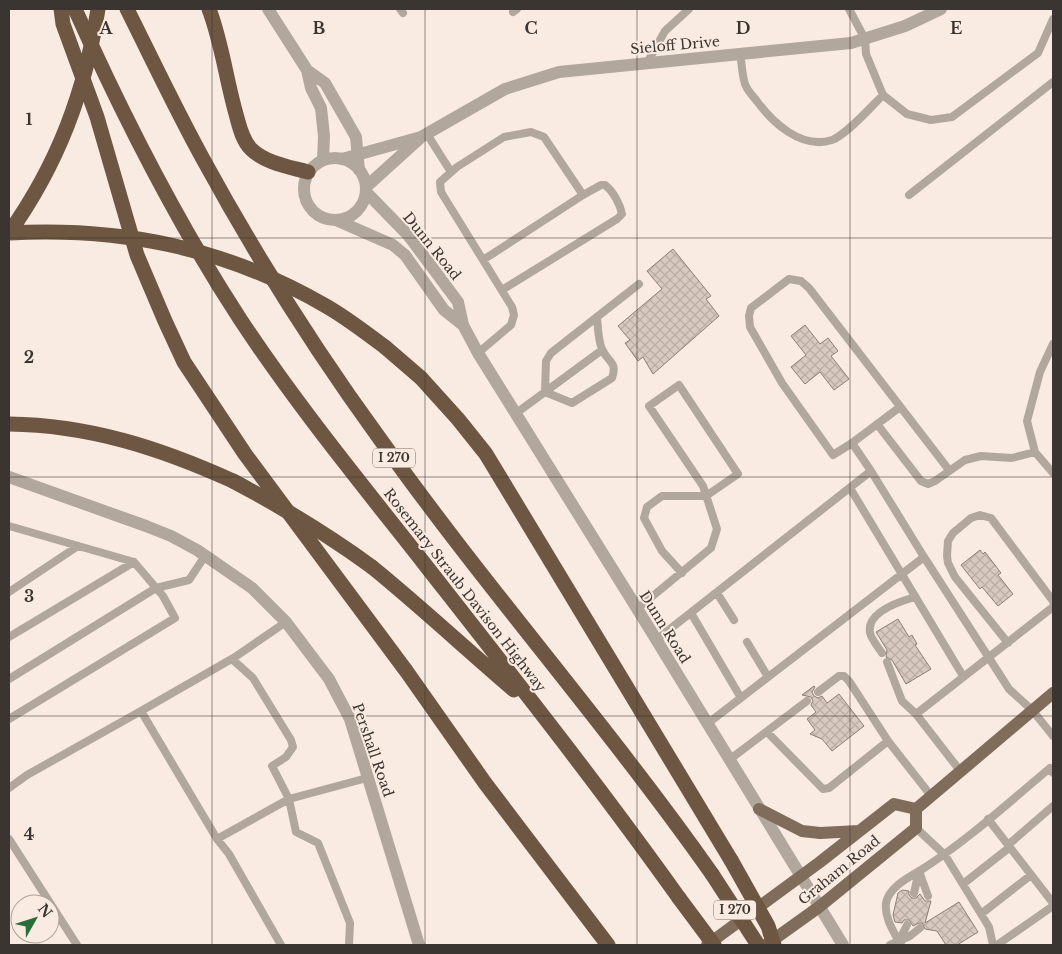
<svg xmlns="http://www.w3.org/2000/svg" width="1062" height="954" font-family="'Libre Baskerville',serif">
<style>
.building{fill:url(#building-cross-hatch);stroke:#8c7f76}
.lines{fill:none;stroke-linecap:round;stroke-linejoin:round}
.service{stroke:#b2a79d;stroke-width:8}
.minor{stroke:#b2a79d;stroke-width:12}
.tertiary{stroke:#b2a79d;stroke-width:12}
.primary{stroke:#806c5a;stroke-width:12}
.motorway{stroke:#6d5742;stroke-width:15}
.motorway-bridge{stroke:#6d5742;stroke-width:15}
.grid{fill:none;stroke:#3b3531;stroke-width:1;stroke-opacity:0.55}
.labels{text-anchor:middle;stroke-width:4;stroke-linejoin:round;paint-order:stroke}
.shield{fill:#f9ebe1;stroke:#746c66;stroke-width:1}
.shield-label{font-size:12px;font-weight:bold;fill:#3b3531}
.street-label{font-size:14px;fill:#3b3531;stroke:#f9ebe1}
.grid-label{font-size:16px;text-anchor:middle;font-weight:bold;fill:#3b3531;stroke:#f9ebe1;stroke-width:4;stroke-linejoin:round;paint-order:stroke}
</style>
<defs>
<pattern id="building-cross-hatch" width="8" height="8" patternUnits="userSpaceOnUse" patternTransform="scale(1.25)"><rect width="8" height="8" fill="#d7c9c0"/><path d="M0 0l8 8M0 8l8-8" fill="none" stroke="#b9ada5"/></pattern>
</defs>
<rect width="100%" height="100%" fill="#f9ebe1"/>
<!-- building -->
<path class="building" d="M673,249L711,296L706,299L719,316L653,374L643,357L638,361L625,343L630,340L618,326L662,289L647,271Z
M805,325L820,344L828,338L838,351L831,356L849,379L834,390L820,372L805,384L791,367L806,355L791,336Z
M980,550L983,554L985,552L1001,573L998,575L1013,594L998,606L982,587L980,589L961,565Z
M898,619L909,637L912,635L917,644L915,645L931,669L906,684L892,660L886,657L887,650L876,632Z
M814,686L815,687L812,692L814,696L818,698L822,696L827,703L839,694L864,726L832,751L822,739L810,734L815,730L807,719L816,712L811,705L813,701L811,697L802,695Z
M902,890L909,891V895L912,898H916L920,894L925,901H931L925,923L959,902L978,932L957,945H946L937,931L925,929L922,923H919L913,926L909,920H904L902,923L895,922L893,915L898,893Z"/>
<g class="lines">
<!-- service -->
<path class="service" d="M400,9L403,13
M849,9L865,39L866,54L883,95L907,114L931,120L952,117L1038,53L1053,19
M513,12L517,9
M740,54C742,64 742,75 745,84C747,90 752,95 756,100C772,122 801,150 832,140C846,135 872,106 883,95
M647,63L665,31L689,9
M427,134L451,172
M909,195L1053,82
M483,260L583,195
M478,353L511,325L514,315L512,307L441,192L440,182L457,167L504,137L531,132L544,137L583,195L601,185H605C613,191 620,204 622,214L617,219L502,290
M545,392L546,361L551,353L639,284
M545,392L572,403L612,378C618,361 607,362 602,349C598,340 598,327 597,317
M900,407L852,443L833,455L782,383L750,327L749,316L751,308L789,279L801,281L809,288L949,470
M515,414L602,350
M877,424L921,481L928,484L935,481L965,460L981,456L1012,458L1035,452L1053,473
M852,443L871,471
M1035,452L1027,421L1040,372L1053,344
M850,488L963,676
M9,526L134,562L163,596L175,618L9,719
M9,592L78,546
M717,593L734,620
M637,609L711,548L717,529L703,486L649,406L679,385L738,474L706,496H662L647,507L644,518L662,551L682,573
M691,613L741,698
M9,637L134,562
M656,640L871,471L924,557
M747,642L768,677
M1008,643L955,577L948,563L947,556L948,541L953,533L971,518L980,515L991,518L1053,601
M882,653C878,647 872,640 870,633C866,612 901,601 915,597
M232,659L253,678L291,740L293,747L286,757L272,766L289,799L217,839L141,711L235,657L286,622
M887,662L902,701L916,714
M9,679L156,588L189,580L205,556
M707,724L924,557L1009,689L1033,711L1053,736
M767,732L823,789L829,788L888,741L849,681L844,676H839L818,692
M888,741L932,797
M729,760L807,701
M961,772L916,714L1053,607
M9,788L27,775L141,711
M988,819L1053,903
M916,828L945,855L989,927L993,945
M9,839L77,945
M217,839L229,854L281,945
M1008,845L1053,806
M919,871L928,896
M963,884L1010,847
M914,893L919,871
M981,914L1031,875
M899,941L907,925
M349,945L350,923L318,843L296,832L289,799L367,778
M890,945L910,936L920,928
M901,945C894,932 884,918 886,903C889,887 909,877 921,870C967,841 1008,803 1050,768L1053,773
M997,945L1053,906"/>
<!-- minor -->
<path class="minor" d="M342,159L421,137L505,89L559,72L851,43L905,26L941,9
M366,187L419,139"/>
<!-- tertiary -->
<path class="tertiary" d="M268,9L307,70L311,88L321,108L324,136L323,160
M307,70L325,83L356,137L359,170
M304 189a31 31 0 1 1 62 0a31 31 0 1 1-62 0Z
M366,192L408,235L458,302L463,325L478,353L651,631L843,945
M336,220L393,245L405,255L444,310L463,325
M9,477L146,526L171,536L197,550L252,588L286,622L329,679L350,719L419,945"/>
<!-- primary -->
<path class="primary" d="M759,809L802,831L820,833L859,831
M707,945L820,862L894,804L916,809
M766,945L819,907L916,828V809L1053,693"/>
<!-- motorway -->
<path class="motorway" d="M61,9L63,24L97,117L137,255L165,321L184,362L245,454L407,672L485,783L608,945
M75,9C123,116 176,221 240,319C296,404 360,482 423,562C510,673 597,783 679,898
M127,9C152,59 176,110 203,159C256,256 315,350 380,439C486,588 607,725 712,874
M209,9C222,43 226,79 236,114C239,125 242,140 251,149C265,163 290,167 308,172
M385,347L421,378L458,419L486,454L731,860
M9,424C89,425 160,448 233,481
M372,567C420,606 466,649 514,690"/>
<!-- motorway-bridge -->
<path class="motorway-bridge" d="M9,233C123,227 226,248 326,306C347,318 366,333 385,347
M9,233C58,164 85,92 98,9
M233,481C282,507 327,534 372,567
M731,860L768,926L774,945
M712,874L758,945
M679,898L714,945"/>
</g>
<!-- grid -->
<path class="grid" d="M212,9V945M425,9V945M637,9V945M850,9V945M9,238H1053M9,477H1053M9,716H1053"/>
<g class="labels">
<!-- shield labels -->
<g class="shield">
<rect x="373" y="448.5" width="42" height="19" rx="4"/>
<rect x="714" y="900.5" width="42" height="19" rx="4"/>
</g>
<g class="shield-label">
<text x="394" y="462">I 270</text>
<text x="735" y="914">I 270</text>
</g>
<!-- street labels -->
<g class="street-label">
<text transform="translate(675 45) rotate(-5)" y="5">Sieloff Drive</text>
<text transform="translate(432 246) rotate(51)" y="5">Dunn Road</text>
<text transform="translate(465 590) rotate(52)" y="5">Rosemary Straub Davison Highway</text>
<text transform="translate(665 627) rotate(58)" y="5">Dunn Road</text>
<text transform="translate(373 750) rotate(71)" y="5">Pershall Road</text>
<text transform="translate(839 870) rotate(-39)" y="5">Graham Road</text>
</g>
</g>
<g class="grid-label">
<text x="106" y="34">A</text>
<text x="319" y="34">B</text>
<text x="531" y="34">C</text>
<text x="743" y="34">D</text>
<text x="956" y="34">E</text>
<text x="29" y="125">1</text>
<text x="29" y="363">2</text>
<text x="29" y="602">3</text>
<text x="29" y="840">4</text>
</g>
<!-- border -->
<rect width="1062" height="954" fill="none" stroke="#3b3531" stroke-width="20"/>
<!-- north arrow -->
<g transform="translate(35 919) rotate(51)"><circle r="24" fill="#f9ebe1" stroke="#ada29b"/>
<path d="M0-4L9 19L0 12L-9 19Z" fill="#276e3a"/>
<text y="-8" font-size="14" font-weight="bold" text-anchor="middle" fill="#3b3531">N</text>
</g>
</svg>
